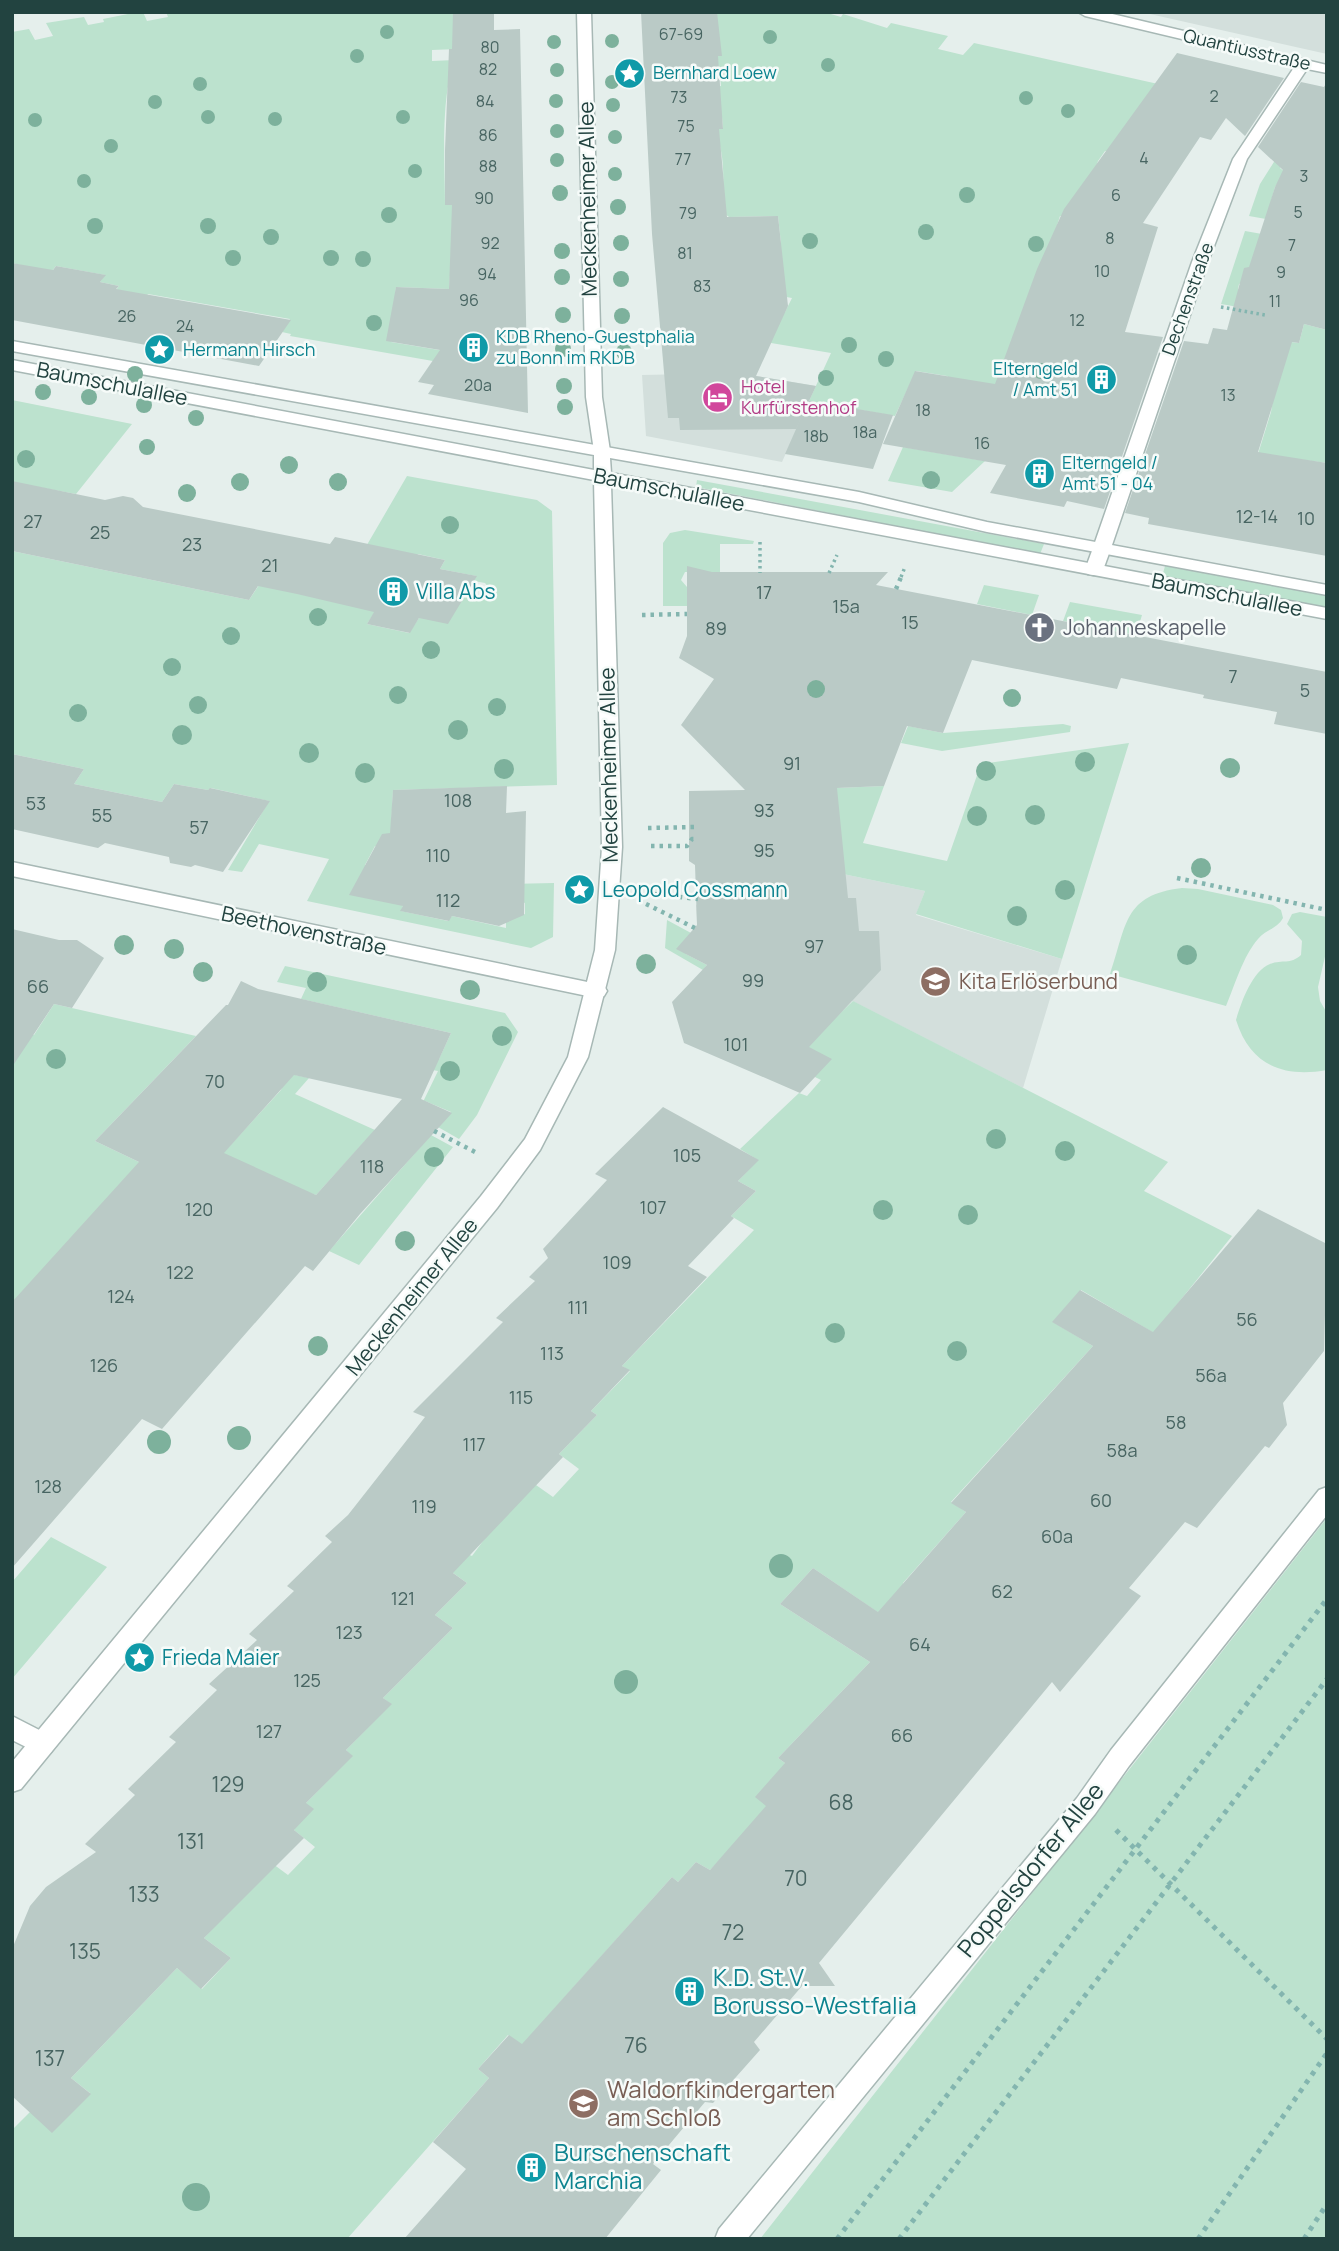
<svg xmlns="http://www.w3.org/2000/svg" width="1339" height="2251" font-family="Manrope,sans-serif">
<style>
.built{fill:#d3dfdc}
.green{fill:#bce2ce}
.building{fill:#bacac6;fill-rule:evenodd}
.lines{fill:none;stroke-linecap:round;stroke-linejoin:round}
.service-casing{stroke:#a7b8b5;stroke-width:3}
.minor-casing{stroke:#a7b8b5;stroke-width:3}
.tertiary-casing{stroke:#a7b8b5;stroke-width:3}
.path-far2{stroke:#83b5af;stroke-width:3.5;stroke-dasharray:2.5 3.5;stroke-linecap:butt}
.path-far1{stroke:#83b5af;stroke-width:4.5;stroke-dasharray:3.5 5;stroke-linecap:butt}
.path{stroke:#83b5af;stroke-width:5;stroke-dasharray:4.5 6;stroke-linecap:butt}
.service{fill:#fff;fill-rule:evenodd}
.minor{fill:#fff;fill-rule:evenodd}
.tertiary{fill:#fff;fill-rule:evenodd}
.tree{fill:#7db19c}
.labels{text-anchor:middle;stroke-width:5;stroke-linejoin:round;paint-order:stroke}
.far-number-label{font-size:16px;fill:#486562}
.far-street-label{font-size:18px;fill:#224340;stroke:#f6fbf9}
.far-culture-label{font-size:18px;fill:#0d838f;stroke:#f6fbf9;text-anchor:start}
.far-hotel-label{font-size:18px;fill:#b23c85;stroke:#f6fbf9;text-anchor:start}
.number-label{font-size:18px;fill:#486562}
.street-label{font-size:21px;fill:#224340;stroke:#f6fbf9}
.culture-label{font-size:21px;fill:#0d838f;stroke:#f6fbf9;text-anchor:start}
.worship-label{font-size:21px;fill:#5b616d;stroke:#f6fbf9;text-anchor:start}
.education-label{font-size:21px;fill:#785e54;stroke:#f6fbf9;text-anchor:start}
.near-number-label{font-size:21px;fill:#486562}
.near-street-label{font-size:24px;fill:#224340;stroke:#f6fbf9}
.near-culture-label{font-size:24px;fill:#0d838f;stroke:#f6fbf9;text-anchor:start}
.near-education-label{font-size:24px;fill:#785e54;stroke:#f6fbf9;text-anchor:start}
</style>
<rect width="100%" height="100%" fill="#e5efec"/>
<!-- built -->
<path class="built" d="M1141,12H1327V54Z
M739,373L816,386L782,462L646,436L642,375Z
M819,869L925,891L916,915L1062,959L1023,1088L697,922L696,905Z"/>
<!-- green -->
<path class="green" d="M138,12H143L147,21L168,17L166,12H453L458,49L432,50V61L455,60C440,97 445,164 445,205H455L449,289L396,287L391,342L451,352L450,364L290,336L291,334L282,332L290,319L148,294L144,299L113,294L119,286L100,282L105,275L56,266L51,272L12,263V32L29,29L35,40L53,36L46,23L84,17L88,25L104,22L103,19Z
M717,12H824L841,17L843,14L887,28L891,23L948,36L938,49L963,55L974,43L1185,90L1116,154L1105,151L1098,161L1079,218L1060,216L996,419L947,376L916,371L895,416L809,401L831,353L735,337L785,312L792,298L757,292L781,243L778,216L729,217L721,211C724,184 726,154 714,129L723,128L722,117L711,87L721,86L720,73L710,56Z
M1284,146L1285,160L1280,168L1285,172L1275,187L1266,219L1249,216L1260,184Z
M1245,231L1262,234L1244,282L1239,284L1238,289L1242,294L1238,307L1221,304Z
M1304,324L1327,330V463L1258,454L1271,412L1283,341L1299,343Z
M12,400L132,424L76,494L16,483H12Z
M903,447L985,461L952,492L888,481Z
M407,476L537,500L552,511L557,785L393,790L390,848L375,846L365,865L403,906L401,911L448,921L452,916L506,928V921L525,914V903L510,898L506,884L554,883L553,937L531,948L307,901L329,859L259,844L242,872L228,870L269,801L211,788L208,790L174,784L162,802L74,784L84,769L12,754V551L249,600L259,585L376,610L367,624L409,633L419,618L465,596L476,599L486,595L490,589L485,583L474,581L476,576L440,569L445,560L418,554L412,563L364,550Z
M697,480L1044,544L1040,554L696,487Z
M685,530L754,541L753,544H720V572H685L681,580L687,587V606H663V543L670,533Z
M1165,566L1327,596V607L1162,577Z
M984,585L1039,595L1032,615L977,604Z
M1070,602L1142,615L1136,635L1063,621Z
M1063,724L1071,726L1070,732L942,751L901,743L908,726L943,733Z
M1129,743L1062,959L916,914L925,891L819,869L837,788L884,786L863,843L947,861L981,764Z
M1182,888L1198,889L1273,905L1281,910L1283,918C1277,929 1265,930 1258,939C1243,956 1235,985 1226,1006L1110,974C1127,925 1123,895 1182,888Z
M1300,912L1327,917V948L1318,987L1320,1001L1327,1013V1070C1283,1078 1250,1065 1236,1020C1241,1003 1252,971 1270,964C1283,959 1290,965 1301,955L1302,941L1287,924L1292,914Z
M667,920L691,933V949L686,954L707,965L703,970L665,948Z
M285,966L505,1013L518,1032L477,1115L459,1139L438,1127L451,1112L425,1101L422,1104L438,1071L427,1069L433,1059H439L451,1033L301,999L306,988L277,982Z
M853,1001L1168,1162L1144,1191L1232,1236L1154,1333L1081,1290L1053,1322L1093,1346L951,1502L966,1512L903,1583L901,1628L813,1568L780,1604L870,1662L778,1758L785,1763L769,1808L710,1870L696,1862L678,1882L672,1877L522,2045L508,2035L478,2069L489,2078L347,2239H12V2130L30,2112L90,2093L71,2078L177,1968L202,1989L231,1958L204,1938L273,1864L288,1875L315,1847L294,1830L306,1803L352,1756L346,1750L391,1704L383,1698L453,1628L435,1615L467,1583L449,1570L452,1547L472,1556L503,1514L536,1485L553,1497L579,1469L559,1454L597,1415L591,1411L630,1371L622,1366L754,1230L731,1216L756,1191L738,1181L758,1160L740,1149L799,1093L807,1096L821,1080L815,1077L806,1046Z
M54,1004L196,1036L95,1141L141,1163L12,1309V1030L34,1035Z
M286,1073L309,1078L295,1094L375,1130L316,1195L215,1162L281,1090Z
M431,1135L453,1147L359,1265L329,1251Z
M1327,1518V2239H760Z
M51,1537L107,1567L12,1679V1582Z"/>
<!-- building -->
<path class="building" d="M453,12H494V30L520,29L528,413L428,394L434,385L418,382L440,350L386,341L396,287L449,289L452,205H445V150L449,49H452Z
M641,12H717L722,56H718L723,129H719L727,217L778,216L788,306L756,376L816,386L809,401L893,415L873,469L785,454L808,402L796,429L680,430L679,418H668L652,234Z
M1177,53L1284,78L1245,136L1226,118L1211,140L1200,137L1143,223L1158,227L1125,332L1163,337L1104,509L1067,501L1064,507L990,493L1006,465L883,444L915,371L995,384L1037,269L1064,209Z
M1301,82L1324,87L1327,82V330L1304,324L1299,343L1292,342L1258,452L1327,463V556L1148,524L1149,518L1125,513L1184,341L1208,344L1213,328L1227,330L1244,268L1249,267L1275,187L1283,170L1258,147Z
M12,263L53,270L56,266L106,275L100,282L119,286L116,289L291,320L259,366L12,320Z
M12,481L105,500L123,496L133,498L143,507L330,544L335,537L445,560L440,569L477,576L448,624L419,618L410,633L367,624L374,612L297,594L258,586L249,600L12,551Z
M687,566L712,572H888L876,585L1327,672V734L1274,724L1277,712L1203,698L1204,695L1121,678L1117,689L972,660L943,733L907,726L884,786L837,788L848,898H856L859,931H879L881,970L809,1047L832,1059L800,1093L684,1043L672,1002L707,965L676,949L697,925L695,865L689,861V791L745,790L681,725L714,679L679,658L687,636Z
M12,754L84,769L74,784L162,802L174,784L208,790L210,788L270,801L223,872L195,865L191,867L170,863L169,857L105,843L98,848L12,829Z
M507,786L506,813L526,811L524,915L499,926L452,916L449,921L400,911L403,906L349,895L382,834L390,833L393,790Z
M12,929L59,940H77L104,958L72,1008L54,1004L12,1067Z
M241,981L258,989L451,1033L421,1099L452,1113L360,1214L313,1271L305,1266L162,1429L142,1419L12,1568V1302L139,1162L95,1141L226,1005H228ZM294,1075L402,1099L316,1195L224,1153Z
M663,1107L759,1160L738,1181L756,1191L731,1216L734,1218L688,1266L707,1277L622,1366L630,1370L591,1411L597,1415L559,1454L563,1457L453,1573L467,1583L435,1615L453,1628L383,1698L392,1704L346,1750L353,1756L306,1803L314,1809L294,1830L304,1838L204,1938L231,1958L201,1989L177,1968L71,2078L91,2094L52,2133L12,2096V1949L30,1906L46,1887L96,1852L85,1844L135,1795L128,1789L176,1742L169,1737L217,1690L209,1684L257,1640L249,1634L294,1591L287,1586L332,1542L325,1536L348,1515L425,1417L413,1412L503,1322L496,1318L535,1281L529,1277L548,1258L543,1249L607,1180L595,1174Z
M1258,1209L1327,1244L1324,1351L1283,1403L1287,1425L1269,1448L1265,1446L1197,1528L1185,1522L1129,1588L1141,1596L1060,1692L1052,1682L819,1963L835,1986H802L754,2042L760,2050L713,2103L705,2102L653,2164L661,2170L605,2239H404L466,2169L433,2142L489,2078L478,2069L509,2035L522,2044L672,1877L678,1882L696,1862L710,1870L766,1806L755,1797L785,1763L778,1758L870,1662L780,1604L813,1568L878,1612L966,1512L951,1503L1093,1346L1052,1322L1080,1290L1153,1332Z"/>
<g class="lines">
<defs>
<path id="service" d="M1102,543L1111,548L1103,570L1094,575L1088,574L1085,570L1093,548Z"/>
<path id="minor" d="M577,12H591L602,397L610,451L602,456L594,451L586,397Z
M1078,12H1104L1327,65V73L1307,69L1247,159L1208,262L1111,548L1102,553L1093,548L1192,262L1233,159L1295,66L1085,16Z
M12,862L597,984L604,986L607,991L604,996L597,998L12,876Z
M1327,1487V1515L1129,1766L1095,1814L747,2239H715L719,2229L1077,1798L1111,1750L1319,1490Z
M12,1716L51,1736L55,1744L51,1752L42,1755L12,1740Z"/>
<path id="tertiary" d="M12,341L859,492L987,522L1327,585V595L987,532L859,502L610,458L611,473L1327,608V619L611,484L622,847L615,950L588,1057L540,1150L497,1208L21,1789L12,1792V1762L481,1196L525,1139L568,1057L595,950L602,847L594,480L12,370V360L594,470V455L12,351Z"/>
</defs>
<!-- service casing -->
<use href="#service" class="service-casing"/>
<!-- minor casing -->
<use href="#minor" class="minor-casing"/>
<!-- tertiary casing -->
<use href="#tertiary" class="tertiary-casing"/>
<!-- path-far2 -->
<path class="path-far2" d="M1221,307L1265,315
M760,542V573
M829,573L837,555
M901,577L905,567"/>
<!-- path-far1 -->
<path class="path-far1" d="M896,589L902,575
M642,615L687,614
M648,828L696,827
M651,846H687L692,839H697
M1177,878L1327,910
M645,893L698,899
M646,904L695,928
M434,1131L477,1153"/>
<!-- path -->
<path class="path" d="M1116,1830L1327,2039
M837,2239L1327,1599
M899,2239L1327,1679
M1198,2239L1327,2053
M1304,2239L1327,2204"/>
<!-- service -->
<use href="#service" class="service"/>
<!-- minor -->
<use href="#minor" class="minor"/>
<!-- tertiary -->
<use href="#tertiary" class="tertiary"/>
</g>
<!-- trees -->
<g class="tree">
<circle cx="387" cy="32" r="7"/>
<circle cx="770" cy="37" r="7"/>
<circle cx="612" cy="41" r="7"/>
<circle cx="554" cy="42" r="7"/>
<circle cx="357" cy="56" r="7"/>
<circle cx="828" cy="65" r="7"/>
<circle cx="557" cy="70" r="7"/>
<circle cx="612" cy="82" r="7"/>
<circle cx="200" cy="84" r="7"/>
<circle cx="1026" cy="98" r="7"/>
<circle cx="556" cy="101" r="7"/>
<circle cx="155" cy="102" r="7"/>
<circle cx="613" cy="105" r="7"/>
<circle cx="1068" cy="111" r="7"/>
<circle cx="208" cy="117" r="7"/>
<circle cx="403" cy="117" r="7"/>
<circle cx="275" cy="119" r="7"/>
<circle cx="35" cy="120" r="7"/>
<circle cx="557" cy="131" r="7"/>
<circle cx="615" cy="137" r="7"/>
<circle cx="111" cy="146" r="7"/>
<circle cx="557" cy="160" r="7"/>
<circle cx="415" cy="171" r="7"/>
<circle cx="615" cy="174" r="7"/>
<circle cx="84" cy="181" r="7"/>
<circle cx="560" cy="193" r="8"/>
<circle cx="967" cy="195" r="8"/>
<circle cx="618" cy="207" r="8"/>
<circle cx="389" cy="215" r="8"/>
<circle cx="95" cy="226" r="8"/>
<circle cx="208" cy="226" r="8"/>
<circle cx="926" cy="232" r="8"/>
<circle cx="271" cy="237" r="8"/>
<circle cx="810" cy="241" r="8"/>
<circle cx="621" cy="243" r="8"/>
<circle cx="1036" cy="244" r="8"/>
<circle cx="562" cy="251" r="8"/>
<circle cx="233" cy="258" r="8"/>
<circle cx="331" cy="258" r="8"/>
<circle cx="363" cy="259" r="8"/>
<circle cx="562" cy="277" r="8"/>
<circle cx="621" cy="279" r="8"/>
<circle cx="563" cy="315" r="8"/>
<circle cx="622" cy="316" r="8"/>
<circle cx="374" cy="323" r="8"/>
<circle cx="849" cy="345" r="8"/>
<circle cx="563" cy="349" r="8"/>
<circle cx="624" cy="352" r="8"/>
<circle cx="886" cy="359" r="8"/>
<circle cx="1041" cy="371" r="8"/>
<circle cx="135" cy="374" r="8"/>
<circle cx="826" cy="378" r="8"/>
<circle cx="564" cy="386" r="8"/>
<circle cx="43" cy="392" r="8"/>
<circle cx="89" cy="397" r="8"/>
<circle cx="144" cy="405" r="8"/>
<circle cx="565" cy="407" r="8"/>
<circle cx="196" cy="418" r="8"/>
<circle cx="147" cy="447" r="8"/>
<circle cx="26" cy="459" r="9"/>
<circle cx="289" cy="465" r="9"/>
<circle cx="931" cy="480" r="9"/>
<circle cx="240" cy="482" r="9"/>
<circle cx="338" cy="482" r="9"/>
<circle cx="187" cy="493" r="9"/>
<circle cx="450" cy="525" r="9"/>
<circle cx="318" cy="617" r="9"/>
<circle cx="231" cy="636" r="9"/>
<circle cx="431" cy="650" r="9"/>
<circle cx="172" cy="667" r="9"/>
<circle cx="816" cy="689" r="9"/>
<circle cx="398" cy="695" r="9"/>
<circle cx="1012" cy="698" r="9"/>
<circle cx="198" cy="705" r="9"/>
<circle cx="497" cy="707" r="9"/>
<circle cx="78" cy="713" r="9"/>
<circle cx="458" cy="730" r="10"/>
<circle cx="182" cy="735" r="10"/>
<circle cx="309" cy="753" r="10"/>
<circle cx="1085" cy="762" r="10"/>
<circle cx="1230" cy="768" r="10"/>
<circle cx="504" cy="769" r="10"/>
<circle cx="986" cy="771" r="10"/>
<circle cx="365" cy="773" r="10"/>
<circle cx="1035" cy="815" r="10"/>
<circle cx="977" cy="816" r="10"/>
<circle cx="1201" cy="868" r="10"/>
<circle cx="1065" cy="890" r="10"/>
<circle cx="1017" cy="916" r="10"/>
<circle cx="124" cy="945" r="10"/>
<circle cx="174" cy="949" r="10"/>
<circle cx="1187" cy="955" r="10"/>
<circle cx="646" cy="964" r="10"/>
<circle cx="203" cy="972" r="10"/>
<circle cx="317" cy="982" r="10"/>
<circle cx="470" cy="990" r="10"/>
<circle cx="502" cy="1036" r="10"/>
<circle cx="56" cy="1059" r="10"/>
<circle cx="450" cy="1071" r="10"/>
<circle cx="996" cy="1139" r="10"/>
<circle cx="1065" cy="1151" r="10"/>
<circle cx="434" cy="1157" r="10"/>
<circle cx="883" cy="1210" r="10"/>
<circle cx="968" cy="1215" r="10"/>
<circle cx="405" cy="1241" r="10"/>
<circle cx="835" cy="1333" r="10"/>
<circle cx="318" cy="1346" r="10"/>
<circle cx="957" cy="1351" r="10"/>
<circle cx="239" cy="1438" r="12"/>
<circle cx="159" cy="1442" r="12"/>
<circle cx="781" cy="1566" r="12"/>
<circle cx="626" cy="1682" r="12"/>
<circle cx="196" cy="2197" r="14"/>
</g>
<!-- icons -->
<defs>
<symbol id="sight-disc" viewBox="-11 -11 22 22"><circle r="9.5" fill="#0f9aa8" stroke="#f6fbf9"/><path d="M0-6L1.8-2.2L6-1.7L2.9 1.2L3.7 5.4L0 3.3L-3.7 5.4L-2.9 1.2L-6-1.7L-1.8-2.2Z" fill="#fff"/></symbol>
<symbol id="building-disc" viewBox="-11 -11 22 22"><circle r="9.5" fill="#0f9aa8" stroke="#f6fbf9"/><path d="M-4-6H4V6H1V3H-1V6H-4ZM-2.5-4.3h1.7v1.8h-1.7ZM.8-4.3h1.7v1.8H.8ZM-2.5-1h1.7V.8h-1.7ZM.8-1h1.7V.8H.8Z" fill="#fff"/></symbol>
<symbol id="hotel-disc" viewBox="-11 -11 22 22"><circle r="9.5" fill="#d1479c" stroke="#f6fbf9"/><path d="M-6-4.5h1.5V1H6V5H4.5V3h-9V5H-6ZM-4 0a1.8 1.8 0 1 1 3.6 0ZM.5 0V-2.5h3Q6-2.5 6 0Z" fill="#fff"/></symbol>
<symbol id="church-disc" viewBox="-11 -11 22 22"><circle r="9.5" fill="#6b7280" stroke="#f6fbf9"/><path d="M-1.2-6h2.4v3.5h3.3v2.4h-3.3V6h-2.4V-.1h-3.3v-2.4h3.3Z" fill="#fff"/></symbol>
<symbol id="school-disc" viewBox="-11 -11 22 22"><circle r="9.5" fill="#8d6e63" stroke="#f6fbf9"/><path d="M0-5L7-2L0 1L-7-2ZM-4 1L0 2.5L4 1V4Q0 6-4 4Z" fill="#fff"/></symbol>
</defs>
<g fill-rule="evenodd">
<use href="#sight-disc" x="612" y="56" width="35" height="35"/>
<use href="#building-disc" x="456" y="330" width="35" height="35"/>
<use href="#sight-disc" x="142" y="332" width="35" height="35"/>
<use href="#building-disc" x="1084" y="362" width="35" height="35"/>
<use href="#hotel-disc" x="700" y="380" width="35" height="35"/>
<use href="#building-disc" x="1022" y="456" width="35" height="35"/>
<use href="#building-disc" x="376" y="574" width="35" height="35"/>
<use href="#church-disc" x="1022" y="610" width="35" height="35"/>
<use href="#sight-disc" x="562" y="872" width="35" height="35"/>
<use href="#school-disc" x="918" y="964" width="35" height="35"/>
<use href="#sight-disc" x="122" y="1640" width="35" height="35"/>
<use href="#building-disc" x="672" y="1974" width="35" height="35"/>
<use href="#school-disc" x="566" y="2086" width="35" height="35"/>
<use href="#building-disc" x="514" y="2150" width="35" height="35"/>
</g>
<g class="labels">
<!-- far-number labels -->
<g class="far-number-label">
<text x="681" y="40">67-69</text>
<text x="490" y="53">80</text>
<text x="488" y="75">82</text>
<text x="1214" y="102">2</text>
<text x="679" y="103">73</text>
<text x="485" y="107">84</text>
<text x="686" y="132">75</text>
<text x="488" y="141">86</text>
<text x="1144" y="164">4</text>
<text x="683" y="165">77</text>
<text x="488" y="172">88</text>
<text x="1304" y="182">3</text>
<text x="1116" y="201">6</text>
<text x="484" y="204">90</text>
<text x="1298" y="218">5</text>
<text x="688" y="219">79</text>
<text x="1110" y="244">8</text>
<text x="490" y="249">92</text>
<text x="1292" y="251">7</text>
<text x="685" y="259">81</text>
<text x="1102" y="277">10</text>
<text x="1281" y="278">9</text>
<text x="487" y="280">94</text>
<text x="702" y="292">83</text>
<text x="469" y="306">96</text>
<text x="1275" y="307">11</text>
<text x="127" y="322">26</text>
<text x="1077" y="326">12</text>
<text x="185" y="332">24</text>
<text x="478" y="391">20a</text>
<text x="1228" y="401">13</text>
<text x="923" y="416">18</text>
<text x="865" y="438">18a</text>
<text x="816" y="442">18b</text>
<text x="982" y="449">16</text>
</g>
<!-- far-street labels -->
<g class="far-street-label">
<text transform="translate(1247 50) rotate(13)" y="6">Quantiusstraße</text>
<text transform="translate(1188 299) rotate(-70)" y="6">Dechenstraße</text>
</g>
<!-- far-culture labels -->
<g class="far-culture-label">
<text x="653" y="79">Bernhard Loew</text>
<text x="496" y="343">KDB Rheno-Guestphalia<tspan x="496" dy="21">zu Bonn im RKDB</tspan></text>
<text x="183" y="356">Hermann Hirsch</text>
<text x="1078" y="375" text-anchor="end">Elterngeld<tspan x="1078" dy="21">/ Amt 51</tspan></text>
<text x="1062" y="469">Elterngeld /<tspan x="1062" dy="21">Amt 51 - 04</tspan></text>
</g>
<!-- far-hotel labels -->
<g class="far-hotel-label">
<text x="741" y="393">Hotel<tspan x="741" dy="21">Kurfürstenhof</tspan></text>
</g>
<!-- number labels -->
<g class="number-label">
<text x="1257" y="523">12-14</text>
<text x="1306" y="525">10</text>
<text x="33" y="528">27</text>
<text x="100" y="539">25</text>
<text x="192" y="551">23</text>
<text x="270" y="572">21</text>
<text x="764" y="599">17</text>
<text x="846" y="613">15a</text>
<text x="910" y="629">15</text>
<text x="716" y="635">89</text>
<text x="1233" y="683">7</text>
<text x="1305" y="697">5</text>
<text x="792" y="770">91</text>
<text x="458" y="807">108</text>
<text x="36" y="810">53</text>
<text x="764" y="817">93</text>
<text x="102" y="822">55</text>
<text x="199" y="834">57</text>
<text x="764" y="857">95</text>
<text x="438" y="862">110</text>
<text x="448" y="907">112</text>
<text x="814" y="953">97</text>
<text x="753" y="987">99</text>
<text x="38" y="993">66</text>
<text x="736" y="1051">101</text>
<text x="215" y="1088">70</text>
<text x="687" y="1162">105</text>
<text x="372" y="1173">118</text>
<text x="653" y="1214">107</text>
<text x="199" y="1216">120</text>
<text x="617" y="1269">109</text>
<text x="180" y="1279">122</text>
<text x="121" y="1303">124</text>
<text x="578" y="1314">111</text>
<text x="1247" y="1326">56</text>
<text x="552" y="1360">113</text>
<text x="104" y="1372">126</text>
<text x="1211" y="1382">56a</text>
<text x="521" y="1404">115</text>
<text x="1176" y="1429">58</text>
<text x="474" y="1451">117</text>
<text x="1122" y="1457">58a</text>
<text x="48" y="1493">128</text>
<text x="1101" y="1507">60</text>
<text x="424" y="1513">119</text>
<text x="1057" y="1543">60a</text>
<text x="1002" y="1598">62</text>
<text x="403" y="1605">121</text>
<text x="349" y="1639">123</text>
<text x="920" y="1651">64</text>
<text x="307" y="1687">125</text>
<text x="269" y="1738">127</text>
<text x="902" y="1742">66</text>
</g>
<!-- street labels -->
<g class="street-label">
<text transform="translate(588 199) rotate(-91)" y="7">Meckenheimer Allee</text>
<text transform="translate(112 384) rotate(11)" y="7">Baumschulallee</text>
<text transform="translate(669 490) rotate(11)" y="7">Baumschulallee</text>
<text transform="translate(1227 595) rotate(11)" y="7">Baumschulallee</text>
<text transform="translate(609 765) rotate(-91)" y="7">Meckenheimer Allee</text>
<text transform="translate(304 931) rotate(12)" y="7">Beethovenstraße</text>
<text transform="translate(412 1297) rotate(-51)" y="7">Meckenheimer Allee</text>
</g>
<!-- culture labels -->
<g class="culture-label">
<text x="416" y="599">Villa Abs</text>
<text x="602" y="897">Leopold Cossmann</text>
<text x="162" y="1665">Frieda Maier</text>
</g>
<!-- worship labels -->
<g class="worship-label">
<text x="1063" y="635">Johanneskapelle</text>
</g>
<!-- education labels -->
<g class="education-label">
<text x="959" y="989">Kita Erlöserbund</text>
</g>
<!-- near-number labels -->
<g class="near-number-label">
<text x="228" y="1792">129</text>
<text x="841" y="1810">68</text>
<text x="191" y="1849">131</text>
<text x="796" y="1886">70</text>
<text x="144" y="1902">133</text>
<text x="733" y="1940">72</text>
<text x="85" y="1959">135</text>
<text x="636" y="2053">76</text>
<text x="50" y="2066">137</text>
</g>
<!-- near-street labels -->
<g class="near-street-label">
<text transform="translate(1031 1870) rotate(-51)" y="8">Poppelsdorfer Allee</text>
</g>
<!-- near-culture labels -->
<g class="near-culture-label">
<text x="713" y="1986">K.D. St.V.<tspan x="713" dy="28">Borusso-Westfalia</tspan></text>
<text x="554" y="2161">Burschenschaft<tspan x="554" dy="28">Marchia</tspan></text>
</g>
<!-- near-education labels -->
<g class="near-education-label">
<text x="607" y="2098">Waldorfkindergarten<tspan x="607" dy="28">am Schloß</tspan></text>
</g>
</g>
<!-- border -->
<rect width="1339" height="2251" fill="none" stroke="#224340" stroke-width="28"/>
</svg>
